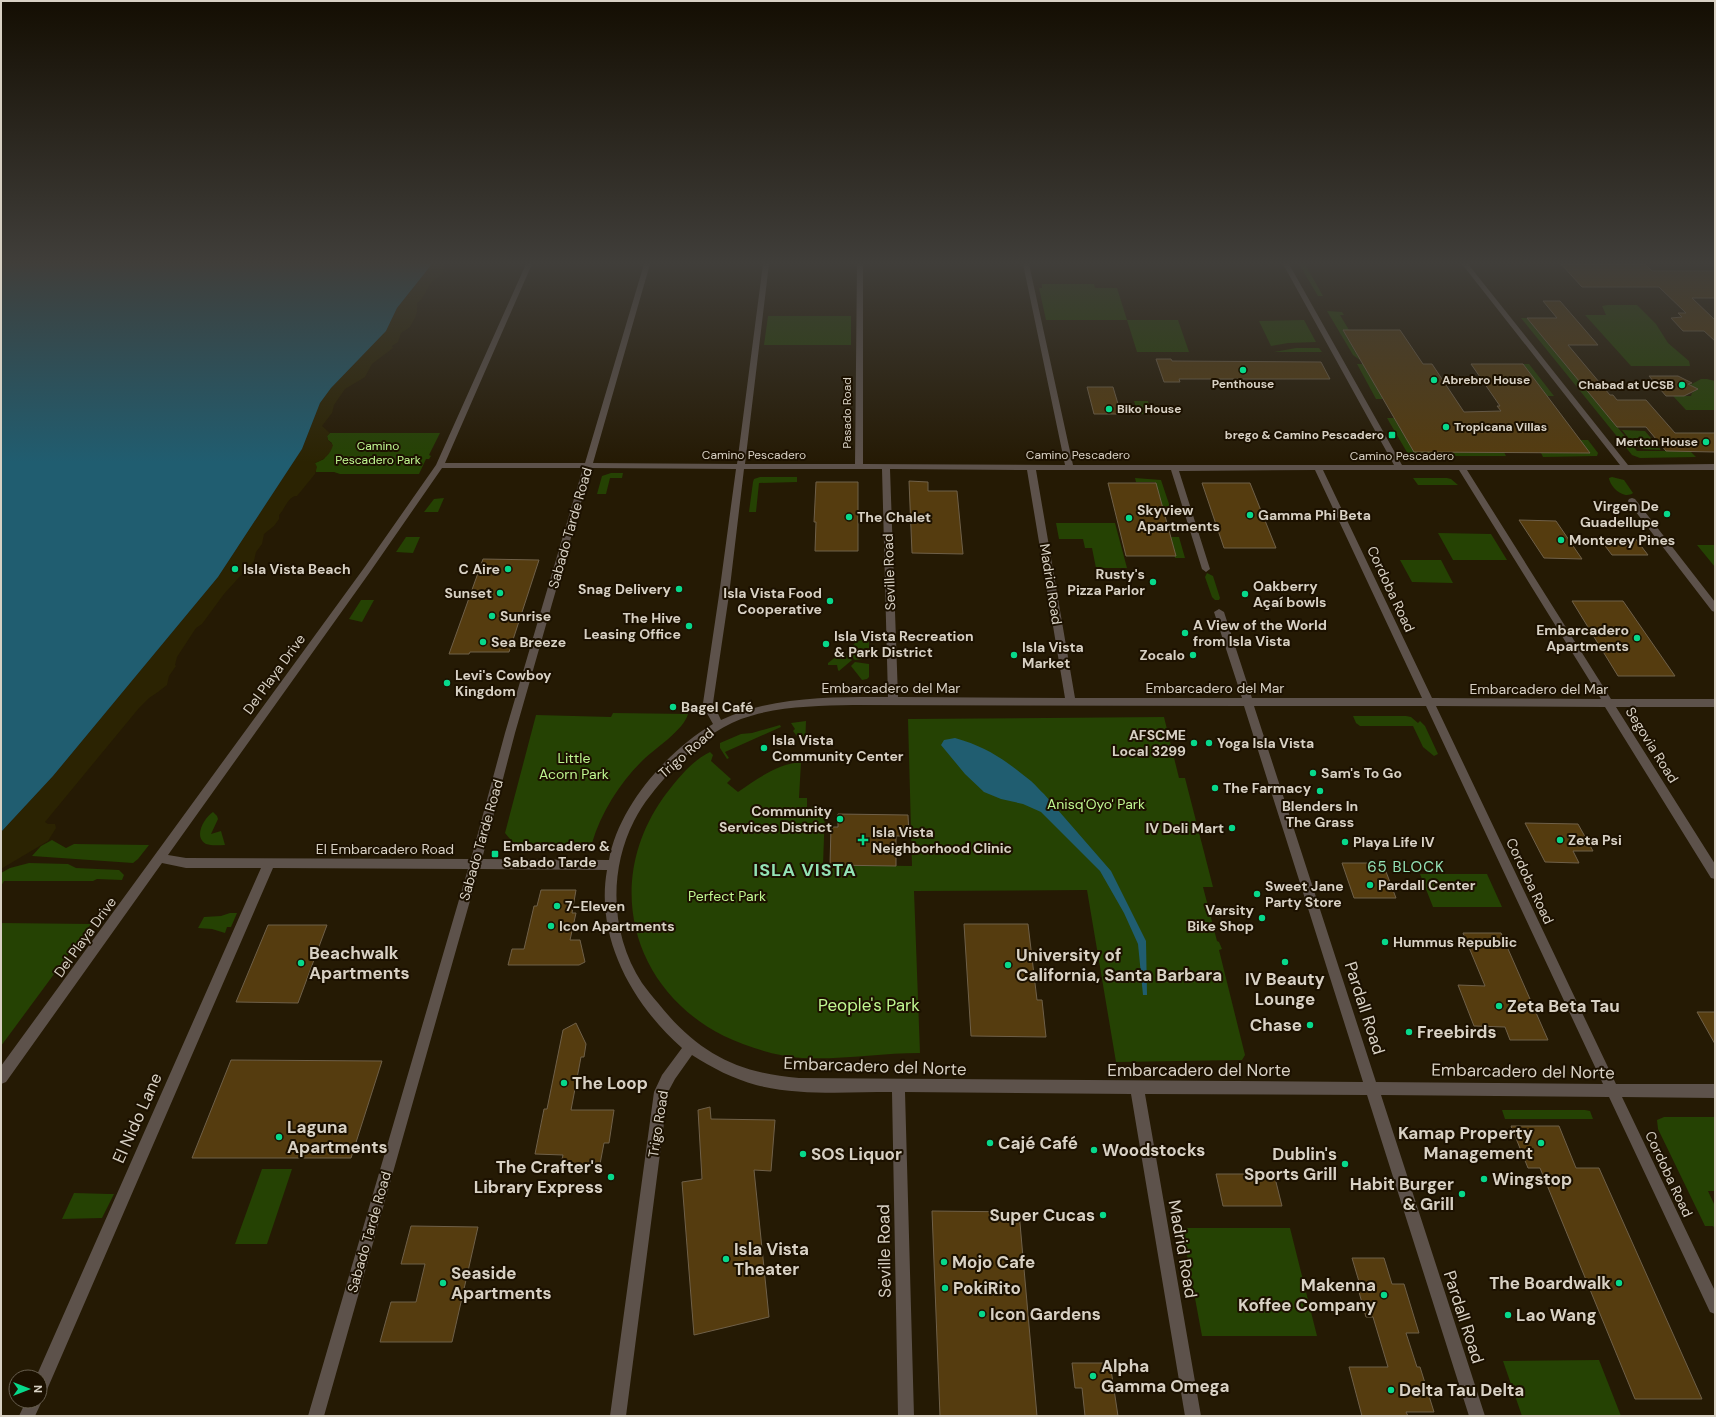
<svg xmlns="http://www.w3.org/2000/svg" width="1716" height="1417" font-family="'DM Sans',sans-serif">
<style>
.green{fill:#254203}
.sand{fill:#2b2302}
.water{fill:#205d70}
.building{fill:#553c0f;stroke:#6f6049}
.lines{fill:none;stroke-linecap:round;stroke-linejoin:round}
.minor{fill:#5d524b;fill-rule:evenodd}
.poi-dot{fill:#07d98b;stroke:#1c1100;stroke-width:1.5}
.labels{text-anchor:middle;stroke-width:4;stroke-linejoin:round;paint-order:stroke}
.far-poi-label{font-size:12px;font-weight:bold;fill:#d8d1c4;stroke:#1c1100;text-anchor:start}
.far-street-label{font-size:12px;fill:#d8d1c4;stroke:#1c1100}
.far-park-label{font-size:12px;fill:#c0f891;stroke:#1c1100}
.poi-label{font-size:14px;font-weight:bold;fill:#d8d1c4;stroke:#1c1100;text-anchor:start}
.street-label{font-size:14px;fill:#d8d1c4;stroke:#1c1100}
.park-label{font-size:14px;fill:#c0f891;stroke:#1c1100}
.neighbourhood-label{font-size:15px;letter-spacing:1px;fill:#94e3b6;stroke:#1c1100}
.near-poi-label{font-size:17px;font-weight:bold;fill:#d8d1c4;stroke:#1c1100;text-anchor:start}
.near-park-label{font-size:17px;fill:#c0f891;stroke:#1c1100}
.near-street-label{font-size:17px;fill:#d8d1c4;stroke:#1c1100}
.district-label{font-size:18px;font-weight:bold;letter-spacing:1px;fill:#94e3b6;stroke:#1c1100}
</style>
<rect width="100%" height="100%" fill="#251a04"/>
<!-- green -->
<path class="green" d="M1299,264H1305L1323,296H1318Z
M1042,284H1094L1095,288H1117L1127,320H1178L1189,352H1274L1296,348H1319L1322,352H1137L1127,320H1046L1039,288H1042Z
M1608,305H1637L1656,324L1668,343L1689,361L1690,366H1631L1585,315H1606L1602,306Z
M1327,311L1342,312L1344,315H1340L1349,330H1343L1360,360L1353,355Z
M768,316H851V345H764Z
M1521,318H1528L1637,451H1690L1696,457L1640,458L1632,455Z
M1304,320L1316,342L1288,343L1271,346L1259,321Z
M1357,364H1363L1383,399H1376Z
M1523,364H1529L1554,396H1547Z
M1701,379H1707L1715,381V410H1686L1673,396H1691L1692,393L1698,389L1690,385Z
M1134,401H1148L1149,407L1153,410L1155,414H1138Z
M1387,418H1394L1414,452H1504L1506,456H1412L1408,454Z
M1622,430L1645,431L1661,450C1637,449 1637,449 1622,430Z
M330,433H440L429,455L431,456L429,459H426L419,474H340L334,472H316L315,463L324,459L332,443L328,440L327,436Z
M1580,440H1588L1598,453L1597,456L1543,457L1541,453H1590Z
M611,473H623L622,478H610L606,494H597L602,476Z
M760,477H797V482L759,483L756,512H749L753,482L754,479Z
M1612,477L1624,480L1633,493C1624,500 1610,487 1609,478Z
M1135,478L1161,480L1173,516H1165L1155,482H1136Z
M1413,478H1447L1451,479L1458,485H1418Z
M444,498L438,512H424L434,499Z
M1056,523H1115L1127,568H1096L1092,548H1085L1083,539H1059Z
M1438,533L1491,534L1507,560H1453Z
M406,537H420L413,553L396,552Z
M1170,537H1179L1185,558H1175Z
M1697,545H1715V567Z
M1400,560H1441L1453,583L1412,582Z
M1207,573L1213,576L1220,598L1219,600H1215L1212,597L1205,577Z
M361,600H374L362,622L349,619Z
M862,640L869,642V658L855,660L847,652L856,642Z
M842,652L852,660L839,671L838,670L837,665H828V663Z
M855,662L869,664V677L867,679L862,680L851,666Z
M613,713L688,714C684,730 654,749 641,762C619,784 601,813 592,843L586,846H516L505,833L536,715L611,717Z
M1353,716H1406L1411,717L1418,723L1420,721L1425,726L1438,754L1434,756L1423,747L1413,726H1360L1356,723Z
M1164,717L1179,778H1185L1213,887H1203L1217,941L1219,942L1222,949L1219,950L1245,1055L1242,1060L1116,1062L1087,890L914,891L920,1053C881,1053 840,1060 802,1058C775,1056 748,1047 724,1036C632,990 603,883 663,798C675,782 691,761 710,752L713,755L711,761L731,779L727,783L738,792C757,779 777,764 801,762L799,798H807V807H820V809H825L823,865L912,866L908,719Z
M806,721L805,747L793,731L795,729L791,723Z
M780,725L781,727L725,752L729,758L727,759L720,748V743L741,734L752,733Z
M213,812L217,816L218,819L211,834L221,831L225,845C219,845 212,846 206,844C193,837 204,818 213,812Z
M52,840L66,848L74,844L149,845L138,859L133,863L32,856L41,846Z
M29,863L68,864L76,868L119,870L124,875L122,880L97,879L93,881H4L1,886V873L10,868Z
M1420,874H1487L1502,907H1433Z
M230,913H237L231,927H227L225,933L212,929L198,928L204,917L221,916Z
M1,923L91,924L1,1046Z
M1502,1110H1585L1590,1111L1593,1119H1505Z
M1664,1117H1715V1191H1708L1715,1206V1229L1713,1226H1705L1658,1129L1657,1120Z
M262,1169H292L267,1244H235Z
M74,1193L109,1194H114L102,1218L62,1219Z
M1182,1228H1290L1317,1336H1202Z
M1599,1360L1621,1416H1522L1503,1361Z"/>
<!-- sand -->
<path class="sand" d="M433,264H445L442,274L431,283L421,300L417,303V312L415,318L410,327L401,333L398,342L392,346L393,348L372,364L365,377L345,389L334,405L332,413L322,426L330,433L327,436L328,440L333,445C330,455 325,459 315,463L317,467L315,474L297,496C288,496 285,509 279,515V519L274,526L264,534L262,544L256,552L254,561L224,594L202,624L196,628L177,657L175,665L176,666L169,676L167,685L158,692L149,698L139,708L45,822L48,824H55L56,828L48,841L1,869V832L53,776L218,577L302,449L320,403L331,388L386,331L397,308Z"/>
<!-- water -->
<path class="water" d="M1,264H432L397,308L386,331L331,388L320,403L302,449L218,577L53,776L1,832Z
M955,738C987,747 1005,760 1031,781C1036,785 1039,790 1044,794L1111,871L1146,941L1147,995H1143L1138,944L1124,913L1100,871L1041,812L1023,804L1001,799L984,792L965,774L941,745L944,740Z"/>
<!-- building -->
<path class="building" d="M1561,264H1645L1652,271H1715V298H1692L1715,320V341L1704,331H1683L1671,318L1682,317L1678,313H1686L1659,287H1582Z
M1543,301H1560L1598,345H1568L1610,395H1613L1617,400H1646L1675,433H1715V452L1666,451L1646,427H1617L1527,318H1557Z
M1343,330H1400L1423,364H1432L1464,412L1501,411L1497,406H1500L1471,364H1523L1590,453L1414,452Z
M1156,359H1171L1172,361L1321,362L1330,379H1179L1180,382H1164Z
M1649,376H1678L1692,383L1688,384L1698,389L1684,396H1666Z
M1087,387H1113L1121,414H1094Z
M909,481L928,482V491H957L963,554L912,553Z
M816,482H858V551H815L816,522H814Z
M1108,483H1156L1176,556H1126Z
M1202,483H1250L1276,548H1224Z
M1519,520L1556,521L1582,559L1544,558Z
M1599,538H1635L1648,555H1612Z
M483,559L539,560L509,652H470L469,654H449Z
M1572,601H1623L1675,676H1618Z
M838,814L908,815L909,836H896V866L830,865L831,827H838Z
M1525,823L1578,824L1593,851H1573L1579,863L1545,862Z
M1342,863H1373L1375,869H1385L1396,898H1354Z
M541,890H576L572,913H576L570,940H580L585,962L579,965H508L512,949H524L534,906H537Z
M964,924H1028L1037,1000H1042L1046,1037L971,1036Z
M268,925H327L298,1003L236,1002Z
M1463,933H1501L1548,1040H1510L1505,1027L1474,1026L1458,985L1485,986Z
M1697,1012H1715V1044Z
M576,1023L586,1044L584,1057H581L571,1110H614L609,1143H604L600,1164H561L563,1155L535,1154L544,1109H547L563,1030Z
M231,1060L382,1061L351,1158H192Z
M710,1107L711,1119L775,1120L771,1171L754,1170L769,1317L694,1335L682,1182L702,1179L698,1110Z
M1511,1126H1559L1576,1168H1599L1702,1399H1635L1540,1168H1528Z
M1216,1174H1274L1282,1206H1223Z
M932,1211L1019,1212L1037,1416H940Z
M411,1226L478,1227L452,1342H380L391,1302H416L425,1264H401Z
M1352,1258H1384L1392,1284H1404L1419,1333H1406L1417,1367H1420L1434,1412H1406L1408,1416H1362L1349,1367H1388L1373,1317H1366L1357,1285H1360Z
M1072,1363H1110L1118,1416H1085L1082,1388H1075Z"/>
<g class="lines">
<!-- minor -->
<path class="minor" d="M526,264H532L445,463H585L644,264H650L593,463L737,464L763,264H769L745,464H855L857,264H863V464L1065,465L1023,264H1029L1073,465H1394L1283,264H1289L1402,465H1620L1462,264H1468L1628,465L1715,464V470H1467L1611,699H1715V707H1616L1715,864V879L1711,878L1605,707L1436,706L1616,1084H1715V1098L1622,1097L1715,1291V1314L1710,1312L1609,1097L1381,1095L1485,1416H1469L1367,1095L1145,1094L1201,1416H1185L1131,1094L905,1092L914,1416H898L892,1092C847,1092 800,1096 756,1085C734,1079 712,1068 692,1055L675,1079L668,1092L626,1416H610L654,1092L662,1075L682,1048C632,1004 595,937 607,870L479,869L324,1416H308L468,869L273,868L46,1392L40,1394V1377H36L261,868H186L162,863L6,1082L1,1084V1066L364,568L436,465ZM442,468H583L505,733L471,859L186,858L168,855L370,572ZM591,468L736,469L719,595L703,703L704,708L713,724C668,750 618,807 609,860L482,859L515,733ZM744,469H882L888,697C832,697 773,696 721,720L713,703L729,595ZM890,469L1027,470L1065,698L898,697ZM1036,470H1171L1202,569L1206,572L1210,569L1179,471L1315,470L1422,698H1252L1224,612L1219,609L1214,612L1242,698H1075ZM1323,470H1459L1601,699L1432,698ZM853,705L1244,706L1363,1082L799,1078C736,1073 697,1052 658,1003C652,996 647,990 642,983C611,936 608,872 634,821C643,803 656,788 669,773C690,751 712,730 741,719C777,706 815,706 853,705ZM1254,706H1426L1603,1084L1376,1082Z
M1632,498L1635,499L1715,602V612L1712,611L1629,503L1628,501L1629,499Z
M40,1396L42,1401L35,1416H19L26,1401H40Z"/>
</g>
<!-- sky -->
<linearGradient id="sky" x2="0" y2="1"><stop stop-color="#140e02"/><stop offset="0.57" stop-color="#403e3a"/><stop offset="1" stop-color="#403e3a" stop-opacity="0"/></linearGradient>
<rect width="1716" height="462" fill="url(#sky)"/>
<!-- markers -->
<g class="poi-dot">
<circle cx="1243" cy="370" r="4"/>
<circle cx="1434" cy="380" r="4"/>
<circle cx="1682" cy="385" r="4"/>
<circle cx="1109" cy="409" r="4"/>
<circle cx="1446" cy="427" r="4"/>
<rect x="1388" y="431" width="8" height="8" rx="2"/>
<circle cx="1706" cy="442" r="4"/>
<circle cx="1667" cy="514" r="4"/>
<circle cx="1250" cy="515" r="4"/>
<circle cx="849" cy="517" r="4"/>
<circle cx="1129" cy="518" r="4"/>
<circle cx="1561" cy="540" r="4"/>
<circle cx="235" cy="569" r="4"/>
<circle cx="508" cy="569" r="4"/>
<circle cx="1153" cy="582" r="4"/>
<circle cx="679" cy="589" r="4"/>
<circle cx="500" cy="593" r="4"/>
<circle cx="1245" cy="594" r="4"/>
<circle cx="830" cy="601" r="4"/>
<circle cx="492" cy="616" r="4"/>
<circle cx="689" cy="626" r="4"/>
<circle cx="1185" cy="633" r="4"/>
<circle cx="1637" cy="638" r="4"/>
<circle cx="483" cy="642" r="4"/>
<circle cx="826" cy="644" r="4"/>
<circle cx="1014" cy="655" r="4"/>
<circle cx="1193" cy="655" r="4"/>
<circle cx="447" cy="683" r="4"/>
<circle cx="673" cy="707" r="4"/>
<circle cx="1194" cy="743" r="4"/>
<circle cx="1209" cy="743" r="4"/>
<circle cx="764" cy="748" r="4"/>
<circle cx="1313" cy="773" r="4"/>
<circle cx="1215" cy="788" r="4"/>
<circle cx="1320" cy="791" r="4"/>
<circle cx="840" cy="819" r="4"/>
<circle cx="1232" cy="828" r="4"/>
<path d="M861 834h4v4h4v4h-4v4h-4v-4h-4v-4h4z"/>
<circle cx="1560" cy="840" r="4"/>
<circle cx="1345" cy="842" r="4"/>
<rect x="491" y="850" width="8" height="8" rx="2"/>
<circle cx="1370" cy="885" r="4"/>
<circle cx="1257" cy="894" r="4"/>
<circle cx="557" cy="906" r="4"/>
<circle cx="1262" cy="918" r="4"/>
<circle cx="551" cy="926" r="4"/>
<circle cx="1385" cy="942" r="4"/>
<circle cx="1285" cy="962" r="4"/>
<circle cx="301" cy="963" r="4"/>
<circle cx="1008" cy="965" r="4"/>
<circle cx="1499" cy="1006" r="4"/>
<circle cx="1310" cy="1025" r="4"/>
<circle cx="1409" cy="1032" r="4"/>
<circle cx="564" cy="1083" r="4"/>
<circle cx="279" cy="1137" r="4"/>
<circle cx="990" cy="1143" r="4"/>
<circle cx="1541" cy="1143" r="4"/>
<circle cx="1094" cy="1150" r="4"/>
<circle cx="803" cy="1154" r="4"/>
<circle cx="1345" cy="1164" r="4"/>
<circle cx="611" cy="1177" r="4"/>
<circle cx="1484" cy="1179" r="4"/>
<circle cx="1462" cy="1194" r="4"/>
<circle cx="1103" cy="1215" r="4"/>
<circle cx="726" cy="1259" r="4"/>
<circle cx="944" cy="1262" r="4"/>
<circle cx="443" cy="1283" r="4"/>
<circle cx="1619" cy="1283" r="4"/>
<circle cx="945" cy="1288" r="4"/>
<circle cx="1384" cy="1295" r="4"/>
<circle cx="982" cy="1314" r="4"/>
<circle cx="1508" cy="1315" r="4"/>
<circle cx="1093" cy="1376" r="4"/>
<circle cx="1391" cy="1390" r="4"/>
</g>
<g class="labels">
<!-- far-poi labels -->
<g class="far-poi-label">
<text x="1442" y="384">Abrebro House</text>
<text x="1243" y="388" text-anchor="middle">Penthouse</text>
<text x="1674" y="389" text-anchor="end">Chabad at UCSB</text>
<text x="1117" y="413">Biko House</text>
<text x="1454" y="431">Tropicana Villas</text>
<text x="1384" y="439" text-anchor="end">brego &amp; Camino Pescadero</text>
<text x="1698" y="446" text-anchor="end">Merton House</text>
</g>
<!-- far-street labels -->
<g class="far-street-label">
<text transform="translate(847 413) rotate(-90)" y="4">Pasado Road</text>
<text x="754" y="459">Camino Pescadero</text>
<text x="1078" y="459">Camino Pescadero</text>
<text x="1402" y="460">Camino Pescadero</text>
</g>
<!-- far-park labels -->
<g class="far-park-label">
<text x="378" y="450">Camino<tspan x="378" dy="14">Pescadero Park</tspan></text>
</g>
<!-- poi labels -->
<g class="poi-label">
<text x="1659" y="511" text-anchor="end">Virgen De<tspan x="1659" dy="16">Guadellupe</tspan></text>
<text x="1137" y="515">Skyview<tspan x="1137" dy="16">Apartments</tspan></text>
<text x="1258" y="520">Gamma Phi Beta</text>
<text x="857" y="522">The Chalet</text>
<text x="1569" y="545">Monterey Pines</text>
<text x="243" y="574">Isla Vista Beach</text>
<text x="500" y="574" text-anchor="end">C Aire</text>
<text x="1145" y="579" text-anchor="end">Rusty's<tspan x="1145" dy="16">Pizza Parlor</tspan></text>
<text x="1253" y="591">Oakberry<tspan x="1253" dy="16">Açaí bowls</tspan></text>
<text x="671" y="594" text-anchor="end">Snag Delivery</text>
<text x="492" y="598" text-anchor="end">Sunset</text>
<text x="822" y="598" text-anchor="end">Isla Vista Food<tspan x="822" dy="16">Cooperative</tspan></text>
<text x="500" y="621">Sunrise</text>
<text x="681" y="623" text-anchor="end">The Hive<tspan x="681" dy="16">Leasing Office</tspan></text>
<text x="1193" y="630">A View of the World<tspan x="1193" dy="16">from Isla Vista</tspan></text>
<text x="1629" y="635" text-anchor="end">Embarcadero<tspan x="1629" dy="16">Apartments</tspan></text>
<text x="834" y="641">Isla Vista Recreation<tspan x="834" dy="16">&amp; Park District</tspan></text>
<text x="491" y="647">Sea Breeze</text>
<text x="1022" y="652">Isla Vista<tspan x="1022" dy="16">Market</tspan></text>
<text x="1185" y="660" text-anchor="end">Zocalo</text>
<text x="455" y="680">Levi's Cowboy<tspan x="455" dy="16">Kingdom</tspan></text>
<text x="681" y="712">Bagel Café</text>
<text x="1186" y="740" text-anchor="end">AFSCME<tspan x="1186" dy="16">Local 3299</tspan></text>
<text x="772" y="745">Isla Vista<tspan x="772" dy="16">Community Center</tspan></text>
<text x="1217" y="748">Yoga Isla Vista</text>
<text x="1321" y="778">Sam's To Go</text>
<text x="1223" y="793">The Farmacy</text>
<text x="1320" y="811" text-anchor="middle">Blenders In<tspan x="1320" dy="16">The Grass</tspan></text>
<text x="832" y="816" text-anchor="end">Community<tspan x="832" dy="16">Services District</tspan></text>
<text x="1224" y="833" text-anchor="end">IV Deli Mart</text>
<text x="872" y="837">Isla Vista<tspan x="872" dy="16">Neighborhood Clinic</tspan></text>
<text x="1568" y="845">Zeta Psi</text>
<text x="1353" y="847">Playa Life IV</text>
<text x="503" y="851">Embarcadero &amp;<tspan x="503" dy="16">Sabado Tarde</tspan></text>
<text x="1378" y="890">Pardall Center</text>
<text x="1265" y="891">Sweet Jane<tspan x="1265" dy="16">Party Store</tspan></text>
<text x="565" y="911">7-Eleven</text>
<text x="1254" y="915" text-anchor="end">Varsity<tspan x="1254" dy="16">Bike Shop</tspan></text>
<text x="559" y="931">Icon Apartments</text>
<text x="1393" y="947">Hummus Republic</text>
</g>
<!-- street labels -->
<g class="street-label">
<text transform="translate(570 528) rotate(-74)" y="5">Sabado Tarde Road</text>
<text transform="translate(889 572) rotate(-92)" y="5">Seville Road</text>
<text transform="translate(1051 584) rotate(81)" y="5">Madrid Road</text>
<text transform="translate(1391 589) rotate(65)" y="5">Cordoba Road</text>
<text transform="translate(274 674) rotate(-54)" y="5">Del Playa Drive</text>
<text x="891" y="693">Embarcadero del Mar</text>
<text x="1215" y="693">Embarcadero del Mar</text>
<text x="1539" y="694">Embarcadero del Mar</text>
<text transform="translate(1652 745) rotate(58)" y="5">Segovia Road</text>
<text transform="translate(686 753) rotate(-41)" y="5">Trigo Road</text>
<text transform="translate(481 840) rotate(-74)" y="5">Sabado Tarde Road</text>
<text x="385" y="854">El Embarcadero Road</text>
<text transform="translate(1530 881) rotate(65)" y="5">Cordoba Road</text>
<text transform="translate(85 937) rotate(-54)" y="5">Del Playa Drive</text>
<text transform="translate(658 1124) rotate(-81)" y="5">Trigo Road</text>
<text transform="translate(1669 1174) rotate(65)" y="5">Cordoba Road</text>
<text transform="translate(369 1232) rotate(-74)" y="5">Sabado Tarde Road</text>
</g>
<!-- park labels -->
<g class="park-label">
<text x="574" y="763">Little<tspan x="574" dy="16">Acorn Park</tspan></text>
<text x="1096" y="809">Anisq'Oyo' Park</text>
<text x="727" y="901">Perfect Park</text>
</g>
<!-- neighbourhood labels -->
<g class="neighbourhood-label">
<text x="1406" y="872">65 BLOCK</text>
</g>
<!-- near-poi labels -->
<g class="near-poi-label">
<text x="309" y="959">Beachwalk<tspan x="309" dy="20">Apartments</tspan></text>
<text x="1016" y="961">University of<tspan x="1016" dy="20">California, Santa Barbara</tspan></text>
<text x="1285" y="985" text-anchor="middle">IV Beauty<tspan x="1285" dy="20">Lounge</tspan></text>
<text x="1507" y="1012">Zeta Beta Tau</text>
<text x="1302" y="1031" text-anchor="end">Chase</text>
<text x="1417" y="1038">Freebirds</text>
<text x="572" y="1089">The Loop</text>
<text x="287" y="1133">Laguna<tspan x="287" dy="20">Apartments</tspan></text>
<text x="1533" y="1139" text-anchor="end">Kamap Property<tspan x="1533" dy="20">Management</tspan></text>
<text x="998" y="1149">Cajé Café</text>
<text x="1102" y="1156">Woodstocks</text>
<text x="811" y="1160">SOS Liquor</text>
<text x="1337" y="1160" text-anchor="end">Dublin's<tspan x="1337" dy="20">Sports Grill</tspan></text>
<text x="603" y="1173" text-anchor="end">The Crafter's<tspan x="603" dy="20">Library Express</tspan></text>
<text x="1492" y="1185">Wingstop</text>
<text x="1454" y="1190" text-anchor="end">Habit Burger<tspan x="1454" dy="20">&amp; Grill</tspan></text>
<text x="1095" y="1221" text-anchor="end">Super Cucas</text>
<text x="734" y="1255">Isla Vista<tspan x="734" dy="20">Theater</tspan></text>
<text x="952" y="1268">Mojo Cafe</text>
<text x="451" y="1279">Seaside<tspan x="451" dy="20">Apartments</tspan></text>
<text x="1611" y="1289" text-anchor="end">The Boardwalk</text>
<text x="1376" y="1291" text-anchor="end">Makenna<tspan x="1376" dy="20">Koffee Company</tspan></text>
<text x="953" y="1294">PokiRito</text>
<text x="990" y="1320">Icon Gardens</text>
<text x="1516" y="1321">Lao Wang</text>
<text x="1101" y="1372">Alpha<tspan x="1101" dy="20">Gamma Omega</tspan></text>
<text x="1399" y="1396">Delta Tau Delta</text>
</g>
<!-- near-park labels -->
<g class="near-park-label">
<text x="869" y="1011">People's Park</text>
</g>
<!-- near-street labels -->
<g class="near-street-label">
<text transform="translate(1365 1008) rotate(72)" y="6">Pardall Road</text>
<text transform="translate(875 1066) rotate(2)" y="6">Embarcadero del Norte</text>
<text x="1199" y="1076">Embarcadero del Norte</text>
<text transform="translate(1523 1071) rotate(1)" y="6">Embarcadero del Norte</text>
<text transform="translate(137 1118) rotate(-66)" y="6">El Nido Lane</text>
<text transform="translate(1183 1249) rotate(80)" y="6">Madrid Road</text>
<text transform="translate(884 1251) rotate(-91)" y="6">Seville Road</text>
<text transform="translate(1464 1317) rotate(72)" y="6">Pardall Road</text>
</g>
<!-- district labels -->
<g class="district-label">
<text x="805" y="876">ISLA VISTA</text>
</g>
</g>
<!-- border -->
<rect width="1716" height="1417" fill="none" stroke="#d8d1c4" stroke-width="4"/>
<!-- north arrow -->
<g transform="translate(28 1389) rotate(90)"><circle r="19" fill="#1c1100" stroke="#675e4e"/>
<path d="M0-3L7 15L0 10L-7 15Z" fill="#07d98b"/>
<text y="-6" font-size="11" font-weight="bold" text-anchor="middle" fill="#d8d1c4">N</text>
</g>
</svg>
